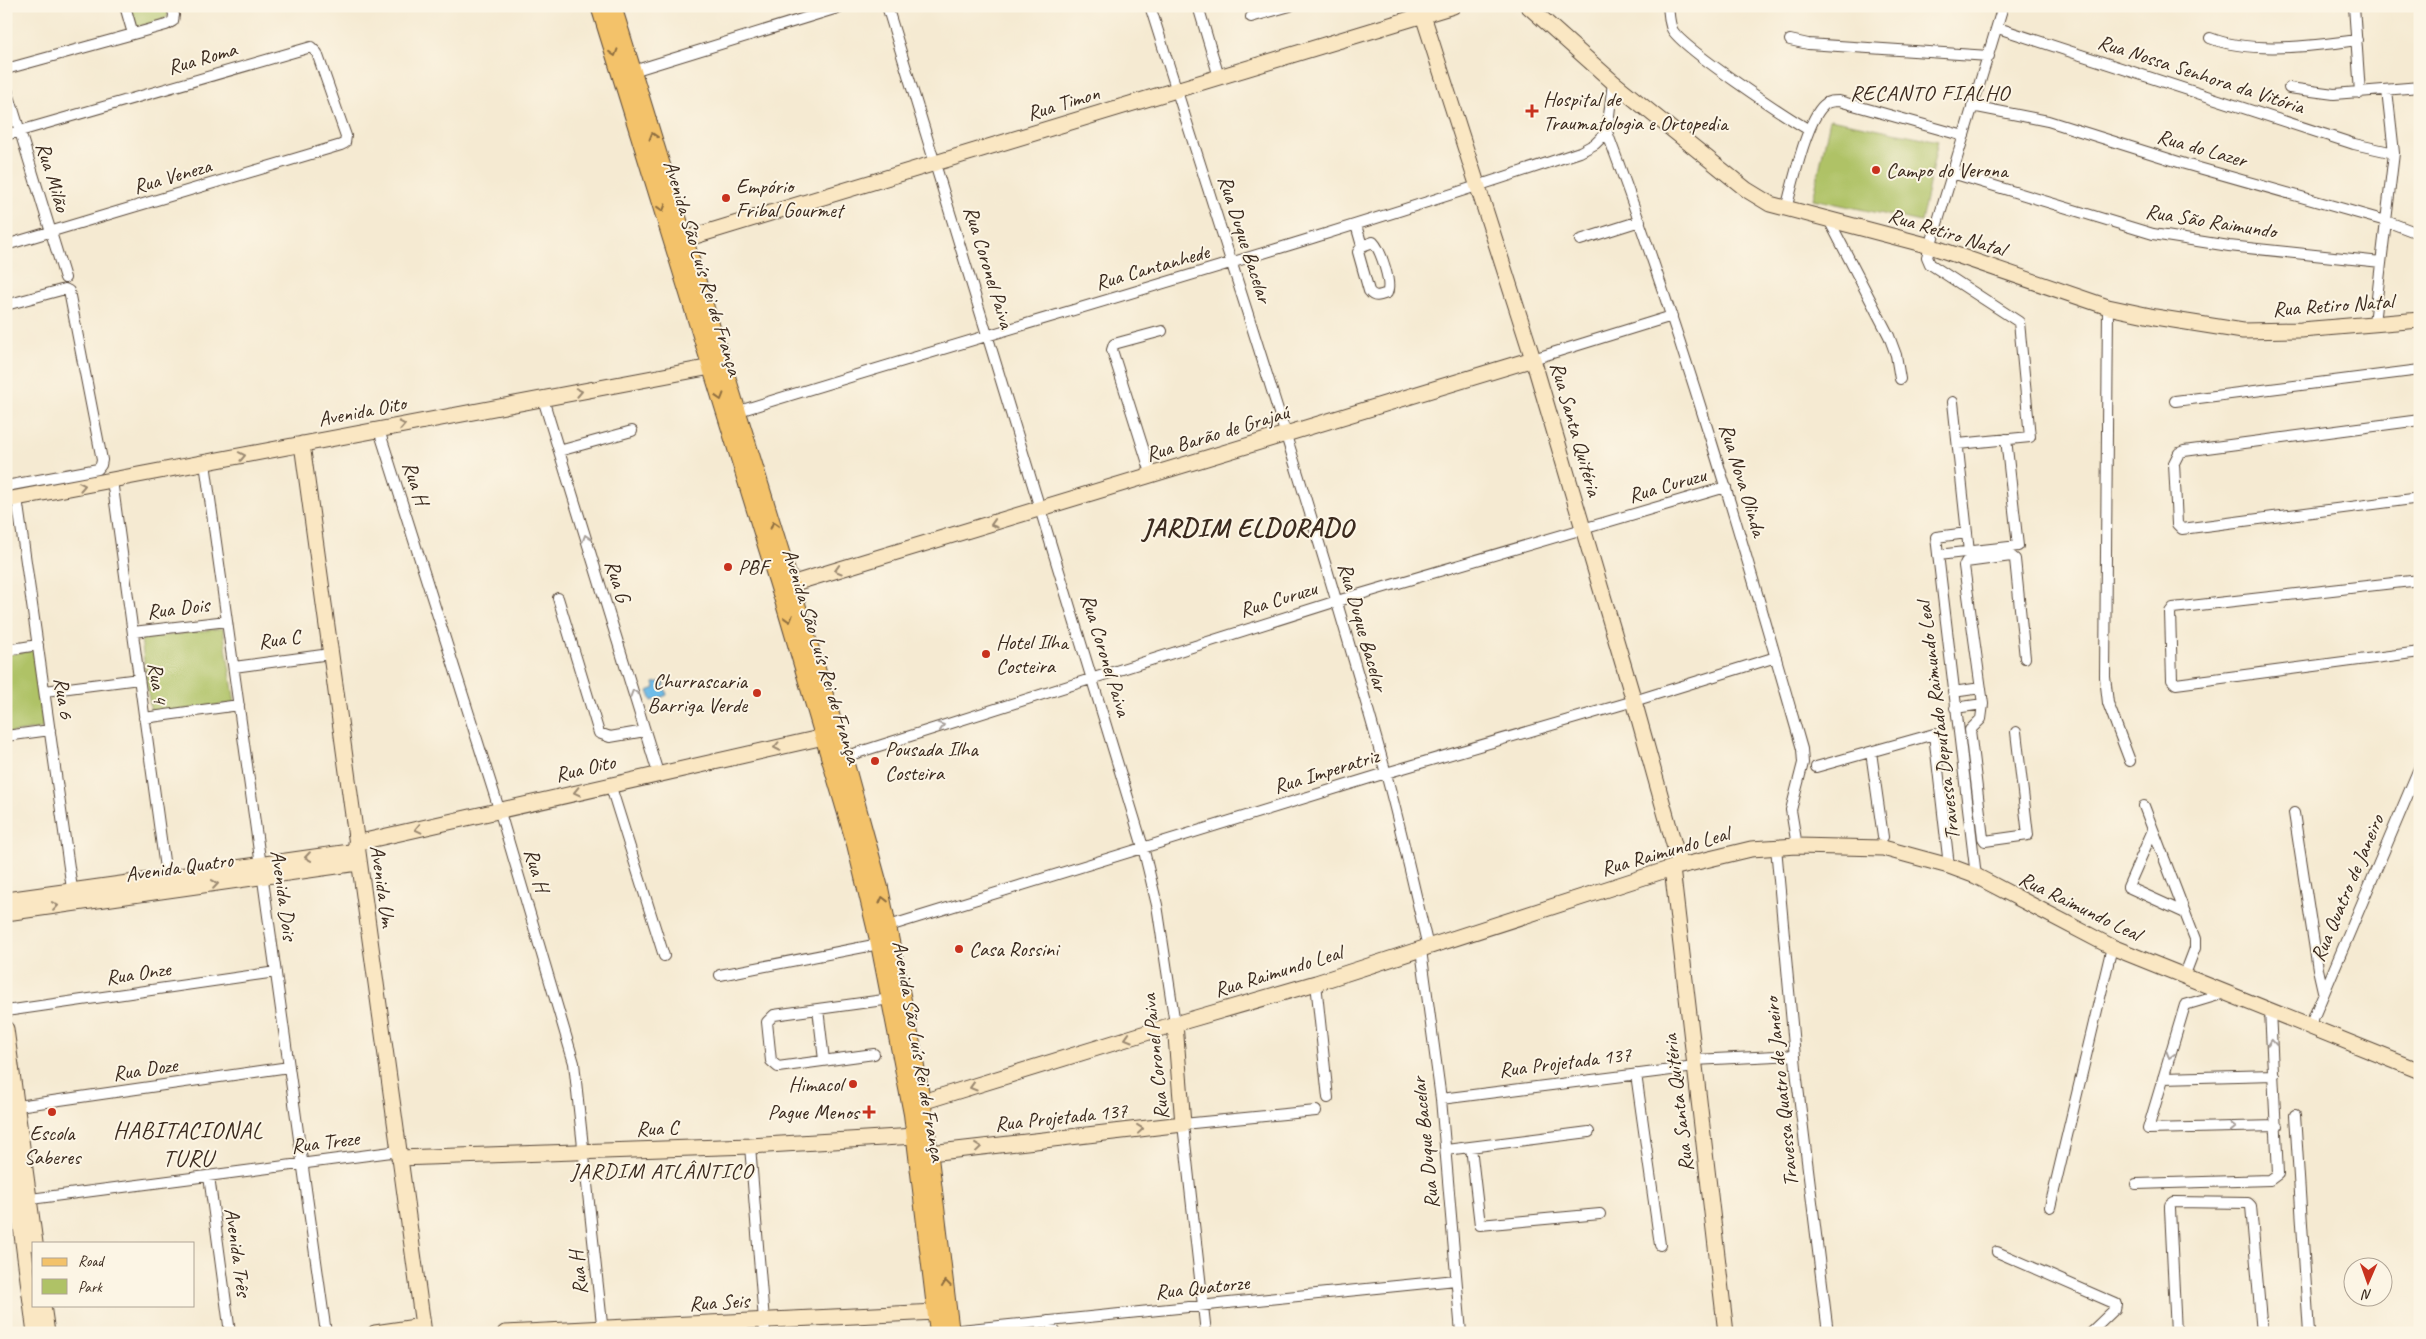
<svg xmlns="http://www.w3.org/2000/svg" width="2426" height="1339" font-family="Caveat,sans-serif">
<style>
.green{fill:#afc266;stroke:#757642}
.water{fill:#6ebce8;stroke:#547383}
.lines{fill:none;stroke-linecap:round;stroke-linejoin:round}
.street-casing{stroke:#574739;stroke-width:12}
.secondary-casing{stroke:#574739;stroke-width:17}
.primary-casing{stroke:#574739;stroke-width:18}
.street{stroke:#fff;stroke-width:10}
.secondary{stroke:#fae7c3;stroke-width:15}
.primary{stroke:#f3c26a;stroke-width:16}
.oneway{stroke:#8e6e40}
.oneway2{stroke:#9a8870}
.oneway3{stroke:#a79f9a}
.poi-dot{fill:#c8321e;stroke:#fcf5e5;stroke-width:2}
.labels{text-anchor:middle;stroke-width:4;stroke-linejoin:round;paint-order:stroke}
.street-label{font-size:21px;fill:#3b2a1e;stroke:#fcf5e5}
.poi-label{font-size:21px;fill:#3b2a1e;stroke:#fcf5e5;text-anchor:start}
.neighbourhood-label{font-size:22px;letter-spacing:1px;fill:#3b2a1e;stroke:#fcf5e5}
.quarter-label{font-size:24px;letter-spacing:1px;fill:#3b2a1e;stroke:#fcf5e5}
.district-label{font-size:26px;font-weight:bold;letter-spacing:1px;fill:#3b2a1e;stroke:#fcf5e5}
</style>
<rect width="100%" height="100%" fill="#fcf5e5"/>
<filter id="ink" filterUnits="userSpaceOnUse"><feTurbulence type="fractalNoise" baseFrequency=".02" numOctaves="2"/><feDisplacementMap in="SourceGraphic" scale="10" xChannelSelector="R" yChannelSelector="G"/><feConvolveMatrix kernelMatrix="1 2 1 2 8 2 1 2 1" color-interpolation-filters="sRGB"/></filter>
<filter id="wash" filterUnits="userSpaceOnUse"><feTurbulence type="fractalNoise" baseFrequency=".0096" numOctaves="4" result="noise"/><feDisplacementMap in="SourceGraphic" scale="20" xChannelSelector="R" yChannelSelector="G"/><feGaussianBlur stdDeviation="1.12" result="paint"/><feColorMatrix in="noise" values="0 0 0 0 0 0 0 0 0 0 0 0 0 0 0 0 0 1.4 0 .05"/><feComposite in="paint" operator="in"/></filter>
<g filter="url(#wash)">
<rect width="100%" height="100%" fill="#f5ead2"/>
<!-- green -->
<path class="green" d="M129,6H167L169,13L166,19L137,27Z
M1830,119L1938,141L1921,222L1813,199Z
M223,628L235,703L151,714L141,639Z
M35,650L43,728L6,734V655Z"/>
<!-- water -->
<path class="water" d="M663,681L667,695L652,701L648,691L655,688L654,683Z"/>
</g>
<g filter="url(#ink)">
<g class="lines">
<defs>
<path id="street" d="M125,6L133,34
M887,6L1143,847L1157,905L1175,1024
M1150,6C1230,260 1314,513 1385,770C1401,828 1414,888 1428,947
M1198,6L1219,77
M1668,6C1669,13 1669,22 1672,29C1680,47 1787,117 1809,130
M2354,6L2360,93
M1251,17L1290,6
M1998,28L2354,144L2394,153
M2210,38C2250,54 2315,46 2357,40
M1790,40L1808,44L1989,56
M6,69L166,25L173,21L174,15L172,6
M633,71L844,6
M6,86L65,278
M2289,88L2334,94L2420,87
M1972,106L2048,121L2185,164L2386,221L2420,234
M1607,132C1682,334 1743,542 1802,749L1803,763L1791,810L1797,846
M6,135L311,47L317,53L346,136L345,143L341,145L6,245
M1952,173L2153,234L2229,246L2381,262
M1786,209C1793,184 1806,121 1824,105C1828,101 1833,101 1839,101L1964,136
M1829,220L1889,336L1896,355L1900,379
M1356,225L1362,246
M1580,240L1640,221
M1373,242C1381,250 1392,284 1387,293C1379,296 1374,298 1369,291L1358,252L1362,246Z
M6,305L65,289L69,291L102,460L101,465L98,469L6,486
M2108,307L2105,677L2108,703L2130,761
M2374,323L2394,153L2387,90
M1533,359L1672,316
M543,399L658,773
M2175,401L2420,370
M1953,402L1969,552
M739,411C1019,324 1302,246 1580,152L1595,144L1607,132L1613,82
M2420,420L2184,451L2179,453L2174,463L2177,524L2182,529L2420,498
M379,430L499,809L574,1063L603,1333
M1958,444L2030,437L2019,322L1930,264L1927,257L2003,6
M559,451L632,431
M205,463L326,1333
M1152,476L1112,350L1114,344L1162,331
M112,480L167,883
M17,498L73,896
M1967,533L1936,537L1976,876
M1938,555L2018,546L2006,439
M2420,580L2173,608L2170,612L2172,680L2176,684L2420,652
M558,598L599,733L610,737L645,731
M133,632L227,621
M6,650L38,645
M234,667L330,654
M45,691L139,679
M1953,692L1981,688
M1955,708L1983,704
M144,718L239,705
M2016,732L2028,835L1985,841L1983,838L1970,730L1981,719L1983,704L1964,566L1966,562L2011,556L2015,559L2025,658
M6,736L50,730
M1871,752L1883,837
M844,757L1337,601L1726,487
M1816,767L1934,734L1949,866
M610,784L664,956
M2144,806L2195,939V948L2184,977
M2294,813L2318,969L2323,991
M2153,830L2128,887L2185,913
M1776,847L1797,1079L1828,1333
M889,926L1386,773L1634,701L1776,657
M1421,950L1441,1099L1461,1333
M720,975L879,944
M1316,983L1328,1098
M2225,993L2185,1005L2148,1129L2277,1126
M818,1009L824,1060
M6,1011L276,972
M2310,1026L2420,766
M874,1054L778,1067L771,1061L767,1022L774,1015L891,999
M1694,1060L1795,1055
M1636,1074L1660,1245
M2163,1078L2274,1075
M1441,1099L1695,1067
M11,1107L289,1067
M2295,1115L2309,1333
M750,1146L765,1333
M1471,1147L1480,1225L1600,1214
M1446,1150L1589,1132
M209,1176L230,1333
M2136,1184L2270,1180L2278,1174L2270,1010
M23,1200L399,1151
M2050,1207L2112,947
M1997,1252L2116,1304L2115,1309L2090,1333
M1048,1321L1056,1333
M950,1331L1456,1280
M1206,1333L1183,1124L1316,1111
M2176,1333L2170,1209V1205L2174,1202L2248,1203L2251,1206L2262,1333"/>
<path id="secondary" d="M1420,6L1533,359L1634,701L1680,866
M1528,6L1613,82L1747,190L1770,204L1930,246L2108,307L2155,317L2243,331L2301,330L2420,320
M685,239L1453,6
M302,444L424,1333
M6,500L711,367L719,361
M791,584L1533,359
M356,843L824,737
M1672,868L1726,1333
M6,900L357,851
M6,913L358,863
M6,1029L35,1243
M914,1111L922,1102L1175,1024L1316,983L1672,868L1751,849L1797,846L1883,848L1949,866L1976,876L2112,947L2420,1071
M6,1113L35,1333
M930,1153L1183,1124L1175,1024
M399,1158L750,1146L915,1136
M43,1305L47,1333
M375,1333L423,1326
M505,1333L936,1312"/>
<path id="primary" d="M599,6L785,607L855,844L879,944L912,1114L938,1333
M613,6L844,757L880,888L913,1049L926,1124L951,1333"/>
</defs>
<!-- street casing -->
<use href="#street" class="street-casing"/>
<!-- secondary casing -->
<use href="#secondary" class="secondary-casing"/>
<!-- primary casing -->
<use href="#primary" class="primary-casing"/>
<!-- street -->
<use href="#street" class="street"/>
<!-- secondary -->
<use href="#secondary" class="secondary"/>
<!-- primary -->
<use href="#primary" class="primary"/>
</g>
<!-- one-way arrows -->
<defs><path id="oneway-chevron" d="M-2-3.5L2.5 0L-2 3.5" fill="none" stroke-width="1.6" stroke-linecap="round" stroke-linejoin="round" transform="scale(1.25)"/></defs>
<g class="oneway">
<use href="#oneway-chevron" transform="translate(614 53) rotate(73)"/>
<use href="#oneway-chevron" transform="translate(653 136) rotate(-107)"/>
<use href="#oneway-chevron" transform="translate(662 208) rotate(73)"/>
<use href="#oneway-chevron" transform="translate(720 397) rotate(73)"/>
<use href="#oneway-chevron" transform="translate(774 525) rotate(-107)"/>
<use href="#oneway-chevron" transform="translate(789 619) rotate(73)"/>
<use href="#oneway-chevron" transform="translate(883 900) rotate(-104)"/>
<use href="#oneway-chevron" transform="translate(946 1284) rotate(-96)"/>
</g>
<g class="oneway2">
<use href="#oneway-chevron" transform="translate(579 392) rotate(-11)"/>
<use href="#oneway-chevron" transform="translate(402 425) rotate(-11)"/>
<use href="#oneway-chevron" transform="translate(242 456) rotate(-11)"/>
<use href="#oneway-chevron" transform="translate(82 486) rotate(-11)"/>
<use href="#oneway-chevron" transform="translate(994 524) rotate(163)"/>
<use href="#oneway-chevron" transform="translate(838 570) rotate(163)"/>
<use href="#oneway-chevron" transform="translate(777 747) rotate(168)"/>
<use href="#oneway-chevron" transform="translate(577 792) rotate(167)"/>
<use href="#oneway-chevron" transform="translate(418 829) rotate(167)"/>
<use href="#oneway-chevron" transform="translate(308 857) rotate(172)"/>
<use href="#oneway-chevron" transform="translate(215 884) rotate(-8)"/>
<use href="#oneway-chevron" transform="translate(55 906) rotate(-8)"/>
<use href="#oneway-chevron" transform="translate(1128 1038) rotate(163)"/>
<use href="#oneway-chevron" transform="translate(973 1087) rotate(163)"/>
<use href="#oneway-chevron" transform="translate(1140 1129) rotate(-6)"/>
<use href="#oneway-chevron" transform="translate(978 1147) rotate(-6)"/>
</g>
<g class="oneway3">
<use href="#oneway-chevron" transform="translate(586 538) rotate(-107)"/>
<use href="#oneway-chevron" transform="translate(634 693) rotate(-107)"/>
<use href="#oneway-chevron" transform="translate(941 726) rotate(-18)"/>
<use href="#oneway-chevron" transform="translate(2272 1043) rotate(-94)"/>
<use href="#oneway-chevron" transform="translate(2170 1055) rotate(106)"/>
<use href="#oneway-chevron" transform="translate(2233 1127) rotate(-1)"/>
</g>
</g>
<!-- markers -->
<g class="poi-dot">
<path d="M1529.5 103.5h5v5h5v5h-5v5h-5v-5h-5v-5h5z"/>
<circle cx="1876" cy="170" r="5"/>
<circle cx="726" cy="198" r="5"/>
<circle cx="728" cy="567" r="5"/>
<circle cx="986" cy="654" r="5"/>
<circle cx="757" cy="693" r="5"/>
<circle cx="875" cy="761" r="5"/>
<circle cx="959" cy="949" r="5"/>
<circle cx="853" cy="1084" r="5"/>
<circle cx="52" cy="1112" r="5"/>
<path d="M866.5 1104.5h5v5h5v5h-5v5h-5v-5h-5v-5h5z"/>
</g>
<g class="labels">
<!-- street labels -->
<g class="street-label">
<text transform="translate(202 58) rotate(-16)" y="7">Rua Roma</text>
<text transform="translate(2201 74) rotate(18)" y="7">Rua Nossa Senhora da Vitória</text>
<text transform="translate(1063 103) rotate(-17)" y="7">Rua Timon</text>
<text transform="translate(2202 148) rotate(16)" y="7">Rua do Lazer</text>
<text transform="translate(172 176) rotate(-16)" y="7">Rua Veneza</text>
<text transform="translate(53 177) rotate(73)" y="7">Rua Milão</text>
<text transform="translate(2211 221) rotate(9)" y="7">Rua São Raimundo</text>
<text transform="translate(1947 232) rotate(17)" y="7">Rua Retiro Natal</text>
<text transform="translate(1245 239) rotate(72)" y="7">Rua Duque Bacelar</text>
<text transform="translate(989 267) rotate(73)" y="7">Rua Coronel Paiva</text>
<text transform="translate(1152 267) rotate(-16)" y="7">Rua Cantanhede</text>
<text transform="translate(703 268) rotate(73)" y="7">Avenida São Luís Rei de França</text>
<text transform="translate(2333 305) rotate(-4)" y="7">Rua Retiro Natal</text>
<text transform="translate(362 411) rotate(-11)" y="7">Avenida Oito</text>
<text transform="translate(1576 429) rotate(74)" y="7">Rua Santa Quitéria</text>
<text transform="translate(1217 433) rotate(-17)" y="7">Rua Barão de Grajaú</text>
<text transform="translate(1743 480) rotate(73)" y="7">Rua Nova Olinda</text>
<text transform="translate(416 483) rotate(72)" y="7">Rua H</text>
<text transform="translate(1667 485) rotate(-16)" y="7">Rua Curuzu</text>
<text transform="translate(618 581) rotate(73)" y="7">Rua G</text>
<text transform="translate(1278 599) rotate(-17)" y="7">Rua Curuzu</text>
<text transform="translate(178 608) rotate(-7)" y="7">Rua Dois</text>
<text transform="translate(1363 627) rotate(74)" y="7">Rua Duque Bacelar</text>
<text transform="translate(279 639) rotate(-8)" y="7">Rua C</text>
<text transform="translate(1106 655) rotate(73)" y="7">Rua Coronel Paiva</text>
<text transform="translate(822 656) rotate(73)" y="7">Avenida São Luís Rei de França</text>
<text transform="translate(158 683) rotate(82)" y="7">Rua 4</text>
<text transform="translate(64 698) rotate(82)" y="7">Rua 6</text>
<text transform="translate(1938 721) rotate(-97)" y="7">Travessa Deputado Raimundo Leal</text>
<text transform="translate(585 768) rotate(-13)" y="7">Rua Oito</text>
<text transform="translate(1326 771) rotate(-17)" y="7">Rua Imperatriz</text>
<text transform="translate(1665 851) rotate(-16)" y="7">Rua Raimundo Leal</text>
<text transform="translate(179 867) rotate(-8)" y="7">Avenida Quatro</text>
<text transform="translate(537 870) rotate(74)" y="7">Rua H</text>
<text transform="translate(383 886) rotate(82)" y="7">Avenida Um</text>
<text transform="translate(2347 888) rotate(-67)" y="7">Rua Quatro de Janeiro</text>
<text transform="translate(284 895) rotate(82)" y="7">Avenida Dois</text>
<text transform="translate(2080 906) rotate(26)" y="7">Rua Raimundo Leal</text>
<text transform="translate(1278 971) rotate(-17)" y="7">Rua Raimundo Leal</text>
<text transform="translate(138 973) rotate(-8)" y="7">Rua Onze</text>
<text transform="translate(919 1051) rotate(80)" y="7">Avenida São Luís Rei de França</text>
<text transform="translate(1155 1057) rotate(-96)" y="7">Rua Coronel Paiva</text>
<text transform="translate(1565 1062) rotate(-7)" y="7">Rua Projetada 137</text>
<text transform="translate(145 1069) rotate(-8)" y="7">Rua Doze</text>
<text transform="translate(1781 1092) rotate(-96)" y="7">Travessa Quatro de Janeiro</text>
<text transform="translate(1678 1103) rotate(-97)" y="7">Rua Santa Quitéria</text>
<text transform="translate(1061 1117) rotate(-6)" y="7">Rua Projetada 137</text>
<text transform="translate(657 1128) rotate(-2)" y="7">Rua C</text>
<text transform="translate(325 1142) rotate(-7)" y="7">Rua Treze</text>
<text transform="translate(1425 1143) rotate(-96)" y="7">Rua Duque Bacelar</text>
<text transform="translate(238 1252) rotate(82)" y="7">Avenida Três</text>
<text transform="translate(578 1273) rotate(-96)" y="7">Rua H</text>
<text transform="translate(1202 1287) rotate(-6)" y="7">Rua Quatorze</text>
<text transform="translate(719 1302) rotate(-3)" y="7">Rua Seis</text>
</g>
<!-- poi labels -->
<g class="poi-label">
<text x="1543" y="106">Hospital de<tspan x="1543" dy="24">Traumatologia e Ortopedia</tspan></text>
<text x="1886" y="177">Campo do Verona</text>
<text x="736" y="193">Empório<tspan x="736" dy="24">Fribal Gourmet</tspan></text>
<text x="738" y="574">PBF</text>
<text x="996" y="649">Hotel Ilha<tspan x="996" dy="24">Costeira</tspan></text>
<text x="747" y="688" text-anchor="end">Churrascaria<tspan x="747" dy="24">Barriga Verde</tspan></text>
<text x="885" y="756">Pousada Ilha<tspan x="885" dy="24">Costeira</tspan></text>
<text x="969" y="956">Casa Rossini</text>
<text x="843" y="1091" text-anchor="end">Himacol</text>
<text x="859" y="1119" text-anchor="end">Pague Menos</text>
<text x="52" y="1140" text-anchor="middle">Escola<tspan x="52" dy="24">Saberes</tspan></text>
</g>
<!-- neighbourhood labels -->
<g class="neighbourhood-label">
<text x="1930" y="100">RECANTO FIALHO</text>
<text x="662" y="1178">JARDIM ATLÂNTICO</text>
</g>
<!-- quarter labels -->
<g class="quarter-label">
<text x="188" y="1138">HABITACIONAL<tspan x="188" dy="28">TURU</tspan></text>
</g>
<!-- district labels -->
<g class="district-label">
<text x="1248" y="536">JARDIM ELDORADO</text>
</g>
</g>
<!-- margin -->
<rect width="2426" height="1339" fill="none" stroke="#fcf5e5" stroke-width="25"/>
<!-- legend -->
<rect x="32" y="1242" width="162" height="65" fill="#fcf5e5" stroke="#afa495"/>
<rect x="42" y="1258" width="25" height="8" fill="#f3c26a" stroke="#afa495"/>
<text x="78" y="1266" font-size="15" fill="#3b2a1e">Road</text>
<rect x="42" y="1279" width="25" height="15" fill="#afc266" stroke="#afa495"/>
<text x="78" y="1292" font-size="15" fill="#3b2a1e">Park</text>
<!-- north arrow -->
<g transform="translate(2368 1282) rotate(182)"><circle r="24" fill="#fcf5e5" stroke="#afa495"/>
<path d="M0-4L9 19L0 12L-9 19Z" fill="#c8321e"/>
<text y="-8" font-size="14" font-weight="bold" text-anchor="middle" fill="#3b2a1e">N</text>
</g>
</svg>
